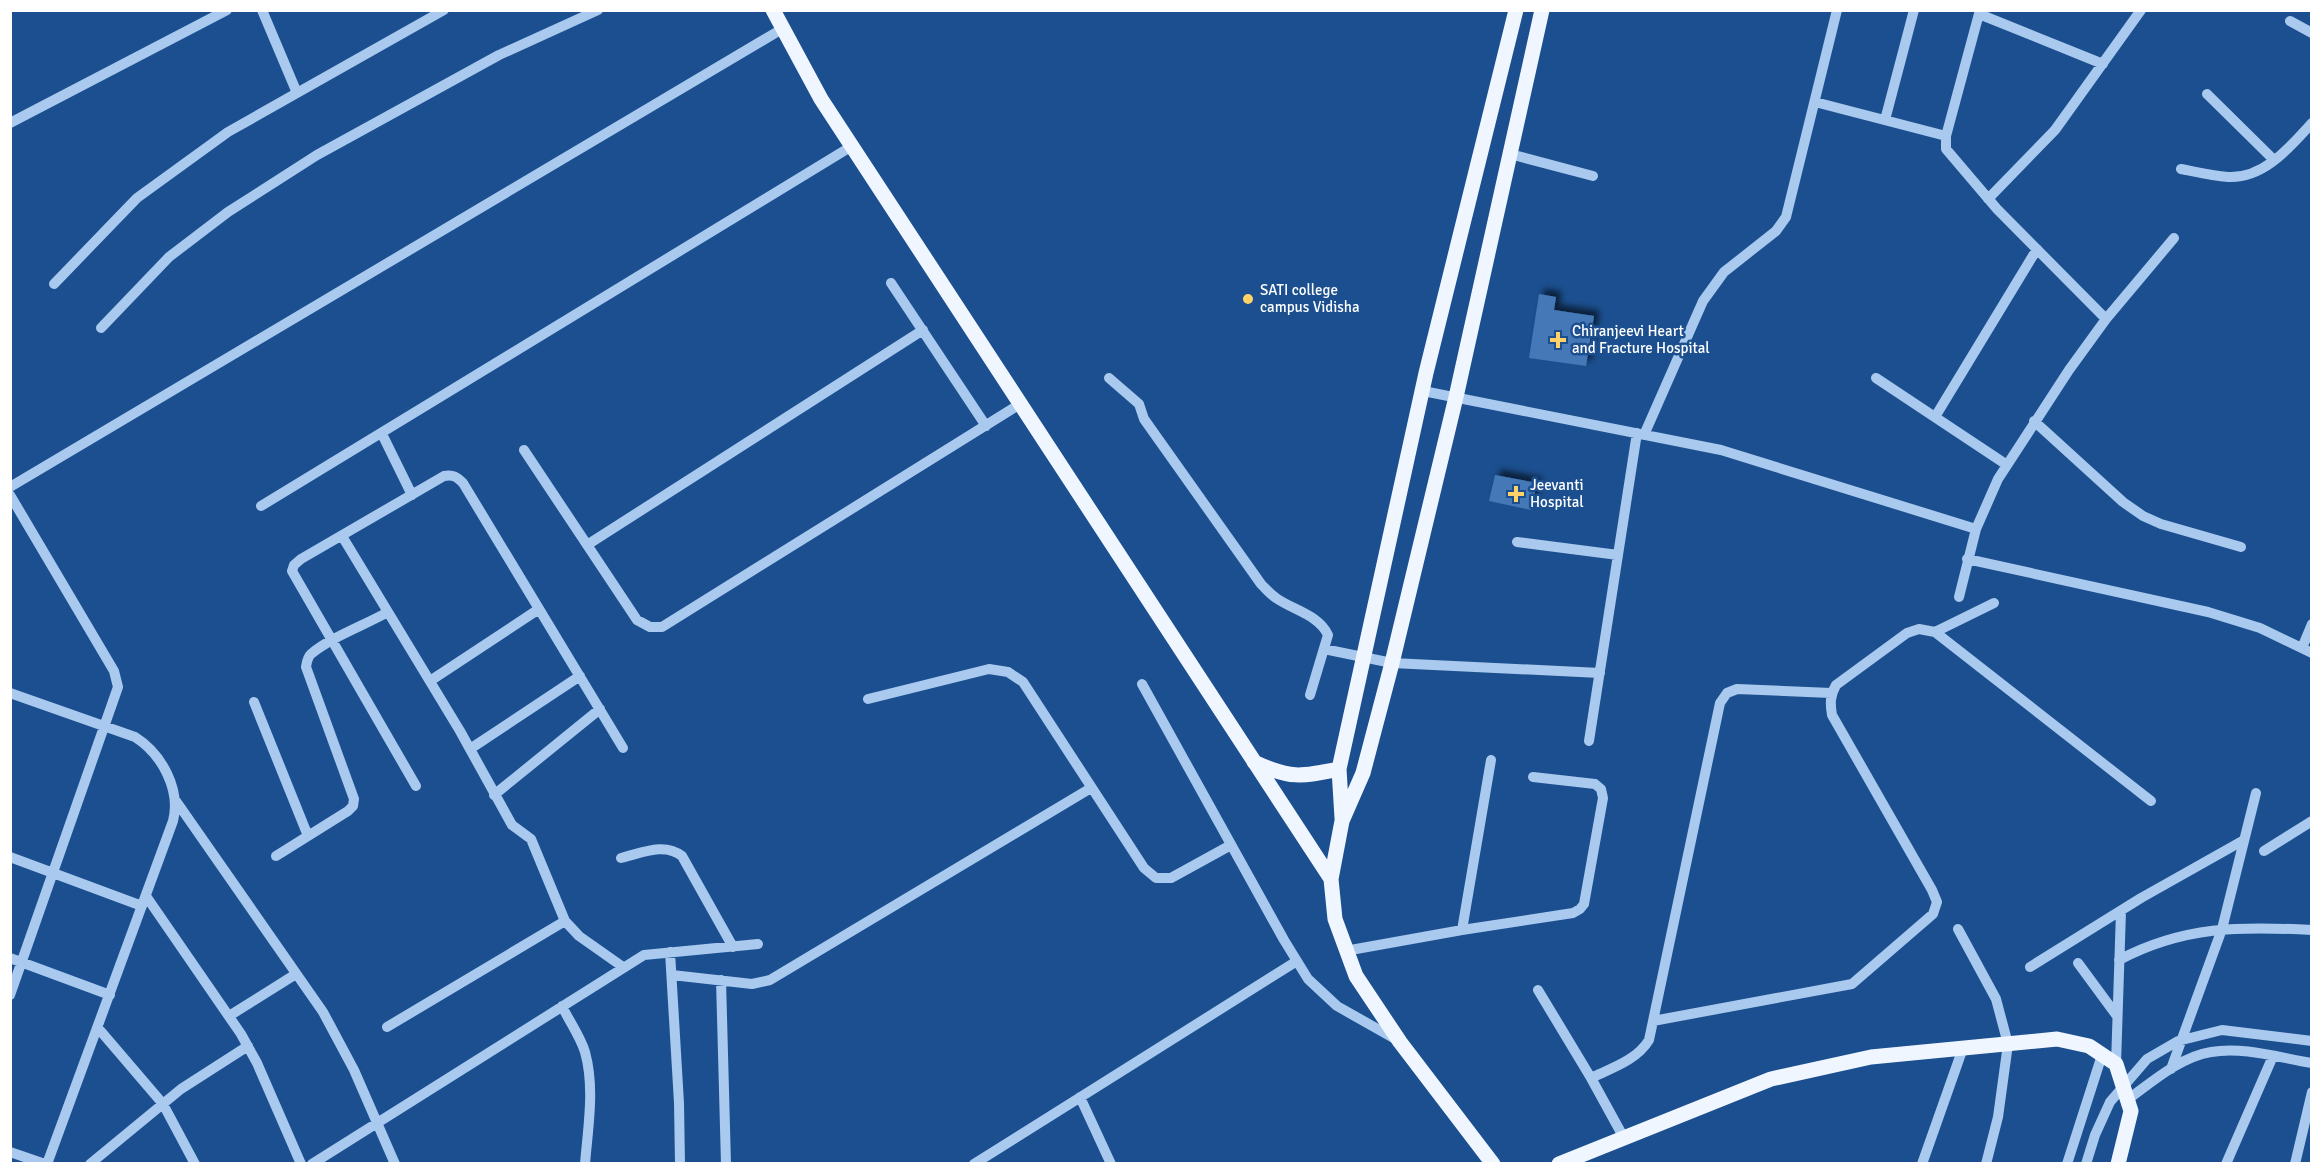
<svg xmlns="http://www.w3.org/2000/svg" width="2322" height="1174" font-family="Signika,sans-serif">
<style>
.building{fill:#4478b7;filter:url(#shadow)}
.lines{fill:none;stroke-linecap:round;stroke-linejoin:round}
.minor{stroke:#a9c9ee;stroke-width:10}
.major{stroke:#f0f6ff;stroke-width:15}
.poi-dot{fill:#ffd166;stroke:#1b4f8f;stroke-width:2}
.labels{text-anchor:middle;stroke-width:5;stroke-linejoin:round;paint-order:stroke}
.poi-label{font-size:15px;fill:#fff;stroke:#1b4f8f;text-anchor:start}
</style>
<defs>
<filter id="shadow"><feDropShadow dx="5.5" dy="-5.5" stdDeviation="3" flood-color="#0009"/></filter>
</defs>
<rect width="100%" height="100%" fill="#1b4f8f"/>
<!-- building -->
<path class="building" d="M1539,294L1556,297L1554,310L1594,316L1586,366L1529,358Z
M1495,475L1537,483L1531,510L1489,501Z"/>
<g class="lines">
<!-- minor -->
<path class="minor" d="M262,10L297,93
M1980,10L1946,136V149L1997,209L2106,319
M1979,14L2103,64
M2290,21L2312,33
M2207,94L2274,160
M1815,102L1946,136
M1885,120L1914,10
M10,123L227,10
M1510,154L1593,176
M2181,169C2196,172 2212,176 2228,177C2264,179 2290,147 2312,123
M1988,199L2055,130L2141,10
M891,283L986,426
M54,284L137,198L228,132L444,10
M101,328L169,257L228,212L317,155L499,55L598,10
M1109,378L1139,404L1144,419L1261,584C1266,589 1270,594 1276,598C1293,610 1319,615 1328,635L1310,695
M1876,378L2007,465
M1423,391L1721,450L1976,529
M1935,417L2037,249
M2034,421L2123,502L2143,516L2161,524L2241,547
M382,434L412,495
M1644,435L1703,301L1724,272L1776,231L1786,217L1837,10
M524,450L637,620L650,627H662L1020,404
M10,487L782,29
M10,495L114,671L118,687L10,995
M261,506L852,146
M342,536L460,731L512,825L531,839L565,921L579,936L623,967
M1517,542L1618,555
M587,545L923,330
M1967,559L2208,612L2260,628L2312,653
M1959,597L1976,529L1998,479L2069,370L2106,319L2174,238
M1935,632L1994,603
M2302,648L2312,624
M1324,649L1392,663L1600,673
M430,681L539,609
M1142,684L1284,940L1308,979L1337,1006L1397,1040
M10,693L135,737C162,754 181,790 173,821L47,1164
M868,699L989,669L1008,672L1023,682L1144,868L1156,878H1171L1231,845
M254,702L308,836
M1589,741L1637,433
M470,749L580,676
M416,786L292,571L294,565L301,559L444,476C453,474 457,477 463,483L623,748
M494,795L600,709
M176,801L323,1012L354,1070L395,1164
M2264,851L2312,821
M276,856L348,811L353,806L354,799L306,667C307,662 307,658 311,654C331,637 365,625 388,612
M10,857L142,906
M621,858C642,853 664,842 682,856L733,947
M146,896L241,1034L257,1063L301,1164
M1958,929L1996,999L2008,1044L1998,1117L1986,1164
M1462,930L1491,760
M1345,951L1462,930L1573,913L1580,909L1584,904L1603,798L1601,789L1595,784L1533,777
M670,952L679,1103L680,1164
M10,958L110,995
M2119,960C2183,926 2241,926 2312,930
M2078,963L2117,1016
M2030,967L2141,898L2244,840
M672,975L752,984L770,980L1091,788
M721,980L726,1164
M1538,990L1591,1078L1624,1138
M562,1006C569,1021 580,1036 585,1052C595,1088 588,1127 585,1164
M229,1016L296,974
M1653,1021L1852,984L1933,914L1937,902L1932,890L1832,715C1830,703 1830,696 1836,685L1907,633L1919,629L1935,632L2151,801
M387,1027L565,921
M98,1028L163,1104L195,1164
M2116,1064L2121,911
M2171,1069L2222,929L2256,793
M1591,1078C1612,1068 1637,1060 1649,1040L1720,703L1727,693L1737,689L1831,693
M1080,1097L1111,1164
M2127,1100C2152,1082 2180,1057 2211,1052C2243,1046 2280,1058 2312,1063
M10,1152L45,1164
M90,1164L181,1089L248,1046
M312,1164L644,955L758,944
M974,1164L1297,961
M1922,1164L1963,1048
M2067,1164L2102,1055
M2086,1164L2095,1135L2110,1102L2147,1059L2178,1041L2222,1030L2312,1041
M2226,1164L2273,1056
M2295,1164L2312,1092"/>
<!-- major -->
<path class="major" d="M773,10L821,99L1331,879
M1254,762C1291,779 1300,777 1339,769
M1342,818L1339,769L1426,373L1516,10
M1493,1164L1400,1042L1356,976L1335,919L1331,879L1342,821L1363,773L1392,663L1456,397L1542,10
M1559,1164L1771,1079L1871,1057L2057,1039L2089,1046L2116,1064L2131,1111L2118,1164"/>
</g>
<!-- markers -->
<g class="poi-dot">
<circle cx="1248" cy="299" r="6"/>
<path d="M1555 331h6v6h6v6h-6v6h-6v-6h-6v-6h6z"/>
<path d="M1513 485h6v6h6v6h-6v6h-6v-6h-6v-6h6z"/>
</g>
<g class="labels">
<!-- poi labels -->
<g class="poi-label">
<text x="1260" y="295">SATI college<tspan x="1260" dy="17">campus Vidisha</tspan></text>
<text x="1572" y="336">Chiranjeevi Heart<tspan x="1572" dy="17">and Fracture Hospital</tspan></text>
<text x="1530" y="490">Jeevanti<tspan x="1530" dy="17">Hospital</tspan></text>
</g>
</g>
<!-- border -->
<rect width="2322" height="1174" fill="none" stroke="#ffffff" stroke-width="24"/>
</svg>
